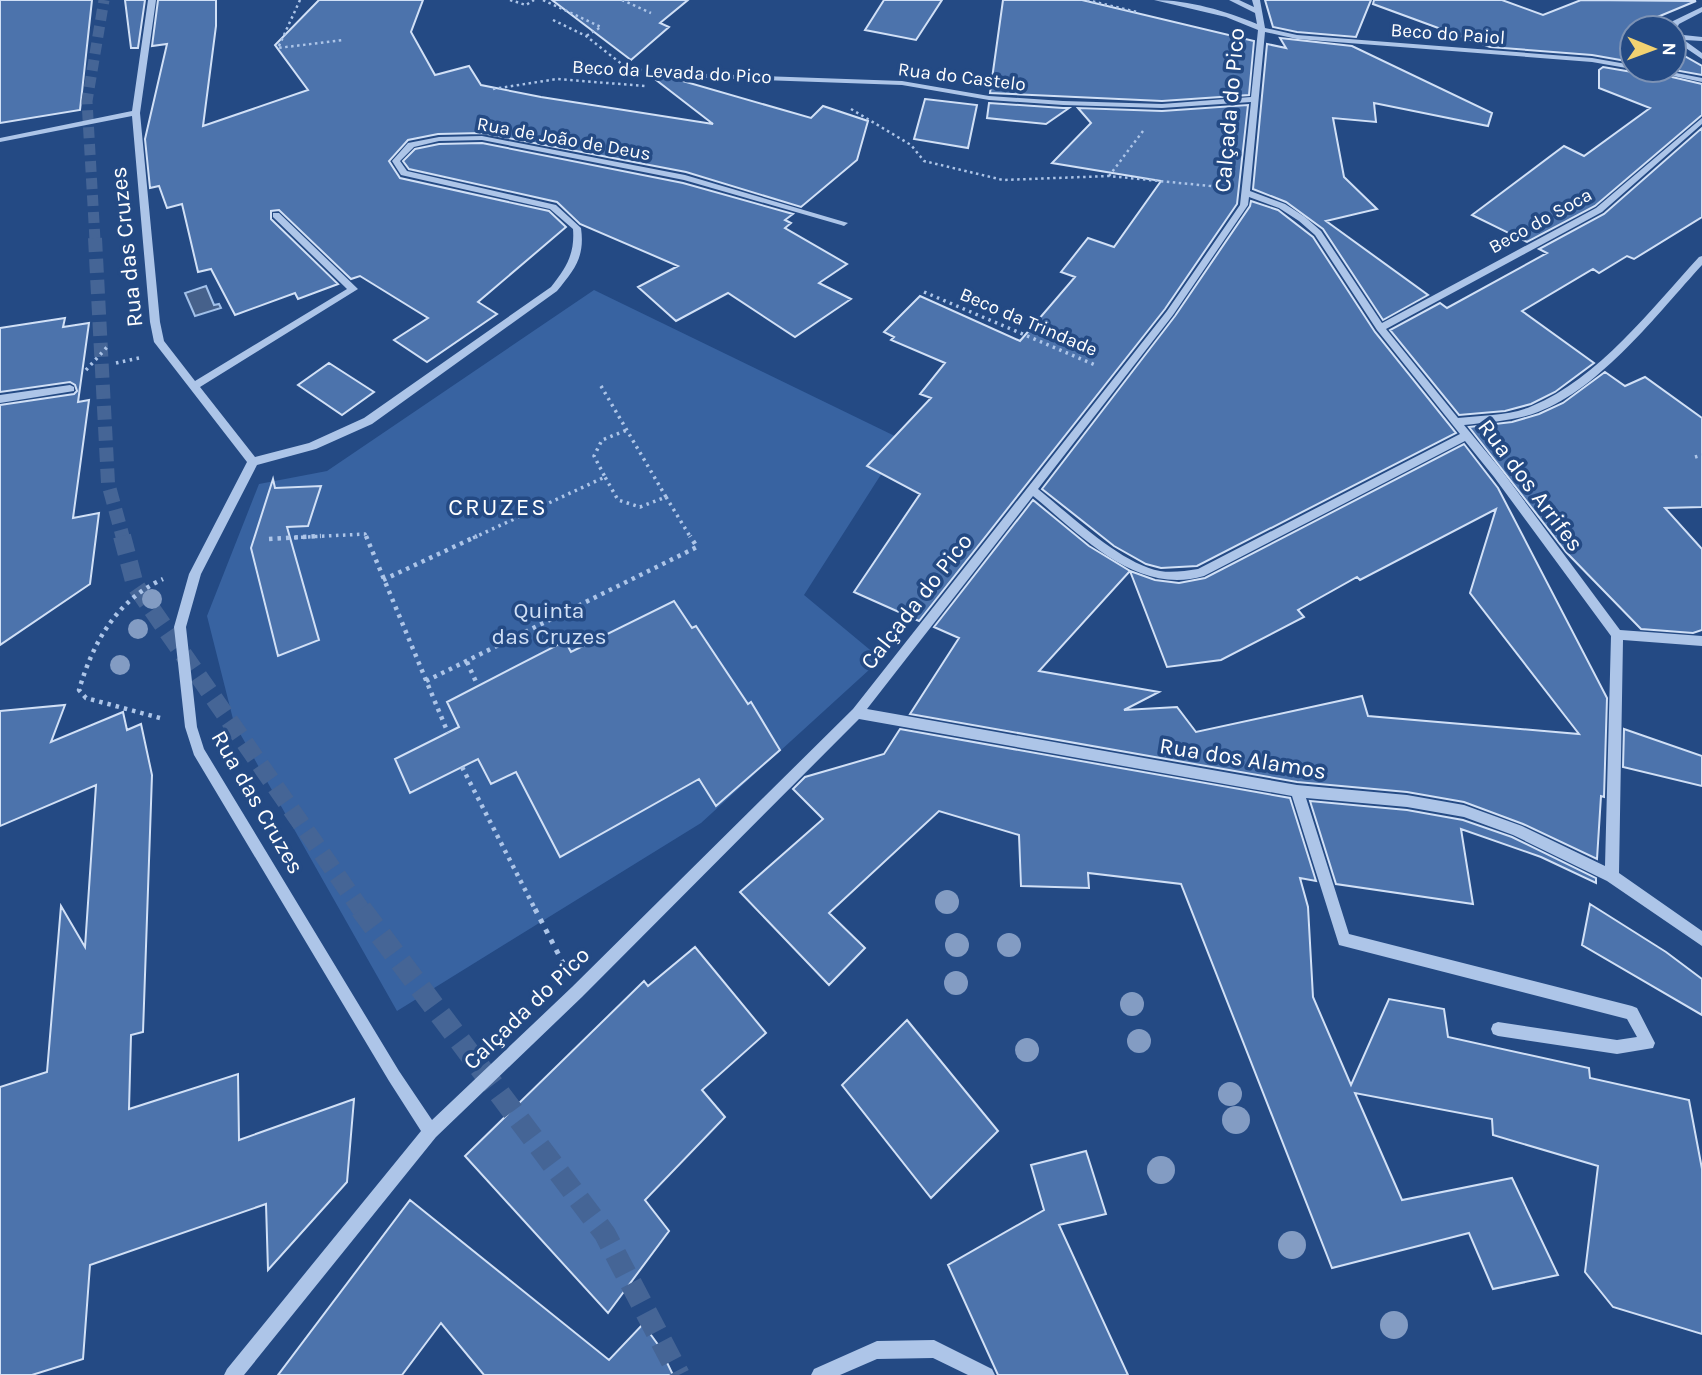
<svg xmlns="http://www.w3.org/2000/svg" width="1702" height="1375" font-family="Karla,sans-serif">
<style>
.green{fill:#3863a1}
.water{fill:#46618b;stroke:#a1c0e9;stroke-width:2}
.building{fill:#4c73ac;stroke:#d1e0f6;stroke-width:2}
.lines{fill:none;stroke-linecap:round;stroke-linejoin:round}
.major-tunnel-far3{stroke:#456596;stroke-width:11;stroke-dasharray:11 6;stroke-linecap:butt}
.major-tunnel-far2{stroke:#456596;stroke-width:14;stroke-dasharray:14 7;stroke-linecap:butt}
.major-tunnel-far1{stroke:#456596;stroke-width:18;stroke-dasharray:18 9;stroke-linecap:butt}
.major-tunnel{stroke:#456596;stroke-width:22;stroke-dasharray:22 11;stroke-linecap:butt}
.path-far3{stroke:#adc5e8;stroke-width:2.5;stroke-dasharray:2.5 3.5;stroke-linecap:butt}
.path-far2{stroke:#adc5e8;stroke-width:3.5;stroke-dasharray:2.5 4.5;stroke-linecap:butt}
.path-far1{stroke:#adc5e8;stroke-width:4.5;stroke-dasharray:3.5 5;stroke-linecap:butt}
.path{stroke:#adc5e8;stroke-width:5;stroke-dasharray:4.5 7;stroke-linecap:butt}
.minor{fill:#adc5e8;fill-rule:evenodd}
.tree{fill:#839cc3}
.labels{text-anchor:middle;stroke-width:7;stroke-linejoin:round;paint-order:stroke}
.far-street-label{font-size:19px;fill:#fff;stroke:#244a84}
.street-label{font-size:23px;fill:#fff;stroke:#244a84}
.park-label{font-size:23px;fill:#d1e0f6;stroke:#244a84}
.neighbourhood-label{font-size:24px;letter-spacing:2px;fill:#fff;stroke:#244a84}
</style>
<rect width="100%" height="100%" fill="#244a84"/>
<!-- green -->
<path class="green" d="M594,290L903,440L804,595L881,659L701,823L397,1011L234,723L207,616L259,484L327,471Z"/>
<!-- water -->
<path class="water" d="M206,286L214,305L219,304L221,308L195,316L185,293Z"/>
<!-- building -->
<path class="building" d="M0,0H92L80,110L0,123Z
M125,0H145L138,48H131Z
M158,0H216V26L203,126L308,90L275,45L319,0H423L411,32L435,75L469,66L481,85L541,97L713,124L647,73L648,71L811,118L823,106L868,121L857,160L801,207L686,172L482,133L438,134L408,140L389,161L400,178L549,211L566,227L478,302L497,314L427,362L394,340L428,318L360,276L351,279L279,210L271,211V219L338,284L298,299L295,293L235,315L211,269L198,272L182,204L167,208L159,186L150,188L145,139L167,44L152,46Z
M552,0H688L660,23L669,27L631,60Z
M884,0H942L916,40L865,30Z
M1003,0H1082L1254,41L1249,95L1162,101L990,93Z
M1265,0H1371L1356,37L1297,32L1273,27Z
M1374,0H1502L1543,15L1581,0L1696,1L1631,28L1632,62L1592,55L1490,47L1373,4Z
M1280,38L1352,46L1492,113L1488,126L1374,103L1376,122L1333,118L1344,177L1377,209L1326,221L1428,295L1383,320L1323,229L1286,202L1253,189L1267,44L1286,48Z
M1674,50L1702,66V75L1674,70Z
M1603,67L1632,72L1642,70L1702,84V115L1595,206L1527,242L1472,215L1564,146L1584,156L1650,108L1599,88V70Z
M925,99L977,105L968,148L914,139Z
M989,103L1063,108H1069L1046,124L987,118Z
M1248,105L1237,204L1165,309L919,621L854,592L920,494L867,466L931,398L920,394L945,363L891,340L894,337L884,332L920,296L1020,341L1075,277L1061,272L1088,238L1114,247L1161,181L1052,163L1091,123L1078,108L1162,111Z
M1702,128V217L1634,259L1627,256L1599,273L1593,269L1522,311L1594,363L1555,392L1531,404L1505,411L1459,415L1390,330L1440,303L1447,308L1547,253L1539,249L1604,214Z
M482,143L683,183L793,214L785,220L791,223L785,228L847,264L819,283L851,299L795,337L728,293L676,321L638,287L678,266L580,224L557,202L409,169L403,161L415,149L439,144Z
M1251,201L1278,210L1313,237L1375,332L1456,433L1197,566L1161,568L1146,564L1114,546L1042,489L1175,316L1250,206Z
M65,318L63,327L89,323L78,402L89,400L73,518L99,513L90,584L0,645V405L74,394L77,391L75,385L70,382L0,392V328Z
M329,363L374,392L342,415L298,385Z
M1605,372L1625,386L1645,377L1702,418V507L1665,508L1702,549V630L1693,633L1641,629L1566,552L1469,427L1512,422L1539,414L1563,403Z
M1464,444L1498,488L1607,698L1604,797L1601,796L1597,859L1523,824L1464,802L1407,792L1297,782L910,714L959,638L934,627L1033,500L1089,546L1130,571L1039,671L1159,692L1124,710L1177,707L1196,732L1362,696L1368,716L1579,734L1470,593L1496,509L1360,580L1357,577L1298,610L1304,617L1221,660L1167,667L1130,571L1155,580L1179,583L1205,578Z
M273,479L275,488L321,486L308,526L287,527L319,640L278,656L251,548Z
M674,601L692,628L696,626L748,704L751,702L780,750L716,806L699,779L560,857L516,772L491,784L478,759L410,793L395,759L459,727L447,702L565,641L571,652Z
M65,705L51,742L123,712L127,730L141,724L152,775L143,1032L131,1035L129,1109L238,1074L239,1140L354,1099L347,1182L268,1270L266,1204L90,1265L83,1359L32,1375H0V1087L47,1072L61,906L85,947L96,785L0,826V711Z
M900,729L1290,798L1316,881L1300,878L1308,907L1313,997L1351,1085L1389,999L1444,1009L1448,1037L1589,1068L1590,1078L1689,1100L1702,1169V1334L1613,1307L1585,1272L1598,1166L1493,1135L1492,1119L1355,1093L1402,1200L1512,1178L1558,1275L1493,1289L1469,1233L1332,1268L1181,884L1088,873L1089,888L1021,886L1019,835L939,811L829,913L865,948L829,985L740,892L823,819L793,789L805,777L884,754Z
M1624,729L1702,756V786L1623,767Z
M1310,801L1407,810L1463,820L1512,837L1596,878V883L1541,857L1461,829L1473,904L1336,884Z
M1590,904L1666,952L1702,979V1015L1582,945Z
M695,947L766,1033L702,1090L725,1117L645,1200L669,1231L608,1313L465,1156L644,981L648,986Z
M907,1020L998,1131L931,1198L842,1085Z
M1086,1151L1106,1214L1059,1225L1128,1375H998L948,1265L1044,1210L1031,1165Z
M410,1200L609,1360L643,1324L659,1346L673,1375H484L441,1323L402,1375H278Z"/>
<g class="lines">
<!-- major-tunnel-far3 -->
<path class="major-tunnel-far3" d="M95,240L87,101L104,0"/>
<!-- major-tunnel-far2 -->
<path class="major-tunnel-far2" d="M95,238L108,483L123,538"/>
<!-- major-tunnel-far1 -->
<path class="major-tunnel-far1" d="M122,536L135,585L362,911"/>
<!-- major-tunnel -->
<path class="major-tunnel" d="M361,909L605,1234L679,1375"/>
<!-- path-far3 -->
<path class="path-far3" d="M300,0L278,48L343,40
M510,0L526,5L534,0
M543,0L601,27L586,36
M622,0L651,13
M1087,0L1137,12
M553,20L586,36L628,69L642,70
M493,89L557,79L645,86
M851,109L911,145L924,161L1003,180L1109,176L1220,187
M1109,176L1143,131"/>
<!-- path-far2 -->
<path class="path-far2" d="M924,292L1095,365
M116,363L139,358
M86,370L109,345
M601,386L666,497L640,507L618,500L605,477
M1695,457L1702,455
M666,497L691,538
M287,538L365,534L367,538
M473,538L605,477L594,456L602,440L627,430"/>
<!-- path-far1 -->
<path class="path-far1" d="M366,536L448,733
M269,539L321,536
M383,580L477,536
M467,662L477,684
M426,681L697,547L690,536
M160,718L86,698L79,690C93,642 117,600 163,579
M462,767L536,911"/>
<!-- path -->
<path class="path" d="M535,909L563,963"/>
<!-- minor -->
<path class="minor" d="M148,0H156L140,113L160,322L164,341L195,381L347,289L273,217V213H279L358,289L200,387L255,457L309,443L364,418L551,287C566,268 575,254 573,229L550,209L401,175L392,161L408,143L439,137L482,136L685,175L848,223L844,226L841,225L684,180L482,140L439,141L414,147L400,161L407,171L556,205L581,228C585,257 575,269 557,291L372,424L316,449L257,465L201,574L186,627L197,727L204,749L399,1071L432,1120L572,987L853,709L1167,311L1240,205L1251,102L1162,108L1063,105L989,100L902,85L683,77L664,73V69L683,73L902,81L989,96L1063,101L1162,104L1251,97L1258,30L1226,17L1154,0C1189,0 1226,11 1257,24L1255,13L1229,0H1239L1254,7L1252,0H1260L1265,28L1297,35L1592,58L1632,65V69L1592,62L1297,39L1265,32L1250,191L1285,204L1305,217L1321,231L1382,323L1596,208L1702,118V124L1602,212L1386,329L1458,418C1482,415 1510,416 1532,406C1598,379 1652,308 1699,257L1702,256V265C1658,313 1601,388 1538,412C1515,421 1489,422 1464,425L1502,471L1620,630L1702,636V646L1623,640L1619,873L1702,931V946L1607,881L1513,835L1464,817L1407,807L1306,798L1349,934L1632,1006L1637,1008L1655,1043L1653,1048L1617,1054L1498,1036L1493,1034L1491,1029L1493,1024L1498,1022L1617,1040L1637,1037L1627,1019L1339,945L1292,796L859,719L582,997L436,1137L244,1375H224L227,1369L421,1131L389,1081L194,755L185,727L174,627L189,574L247,462L154,342L150,322L132,116L0,142V138L132,111ZM1249,197L1279,208L1299,221L1315,235L1377,330L1460,434L1198,569C1185,571 1172,573 1160,571C1121,564 1069,514 1038,489L1173,315L1248,205ZM1465,441L1494,477L1611,636L1605,866L1522,826L1464,805L1407,795L1297,785L867,709L1033,496C1081,535 1136,596 1204,576Z
M1702,7V12L1679,24L1676,30L1669,28L1673,21Z
M1674,34L1702,37V41L1684,40L1702,53V59L1674,40Z
M1645,70H1661L1702,78V82Z
M70,385L74,387V391L0,403V395Z
M934,1340L992,1369L995,1375H968L933,1358L877,1359L840,1375H811L814,1369L877,1341Z"/>
</g>
<!-- trees -->
<g class="tree">
<circle cx="152" cy="599" r="10"/>
<circle cx="138" cy="629" r="10"/>
<circle cx="120" cy="665" r="10"/>
<circle cx="947" cy="902" r="12"/>
<circle cx="957" cy="945" r="12"/>
<circle cx="1009" cy="945" r="12"/>
<circle cx="956" cy="983" r="12"/>
<circle cx="1132" cy="1004" r="12"/>
<circle cx="1139" cy="1041" r="12"/>
<circle cx="1027" cy="1050" r="12"/>
<circle cx="1230" cy="1094" r="12"/>
<circle cx="1236" cy="1120" r="14"/>
<circle cx="1161" cy="1170" r="14"/>
<circle cx="1292" cy="1245" r="14"/>
<circle cx="1394" cy="1325" r="14"/>
</g>
<g class="labels">
<!-- far-street labels -->
<g class="far-street-label">
<text transform="translate(1448 33) rotate(4)" y="7">Beco do Paiol</text>
<text transform="translate(672 71) rotate(3)" y="7">Beco da Levada do Pico</text>
<text transform="translate(962 76) rotate(7)" y="7">Rua do Castelo</text>
<text transform="translate(564 138) rotate(10)" y="7">Rua de João de Deus</text>
<text transform="translate(1540 220) rotate(-29)" y="7">Beco do Soca</text>
<text transform="translate(1029 321) rotate(23)" y="7">Beco da Trindade</text>
</g>
<!-- street labels -->
<g class="street-label">
<text transform="translate(1229 110) rotate(-85)" y="8">Calçada do Pico</text>
<text transform="translate(126 247) rotate(-96)" y="8">Rua das Cruzes</text>
<text transform="translate(1531 485) rotate(53)" y="8">Rua dos Arrifes</text>
<text transform="translate(916 601) rotate(-52)" y="8">Calçada do Pico</text>
<text transform="translate(1243 758) rotate(9)" y="8">Rua dos Alamos</text>
<text transform="translate(258 802) rotate(60)" y="8">Rua das Cruzes</text>
<text transform="translate(526 1008) rotate(-44)" y="8">Calçada do Pico</text>
</g>
<!-- park labels -->
<g class="park-label">
<text x="549" y="618">Quinta<tspan x="549" dy="26">das Cruzes</tspan></text>
</g>
<!-- neighbourhood labels -->
<g class="neighbourhood-label">
<text x="498" y="515">CRUZES</text>
</g>
</g>
<!-- north arrow -->
<g transform="translate(1653 49) rotate(91)"><circle r="33" fill="#244a84" stroke="#7c92b5" stroke-width="2"/>
<path d="M0-5L12 26L0 18L-12 26Z" fill="#f2d271"/>
<text y="-10" font-size="19" font-weight="bold" text-anchor="middle" fill="#ffffff">N</text>
</g>
</svg>
